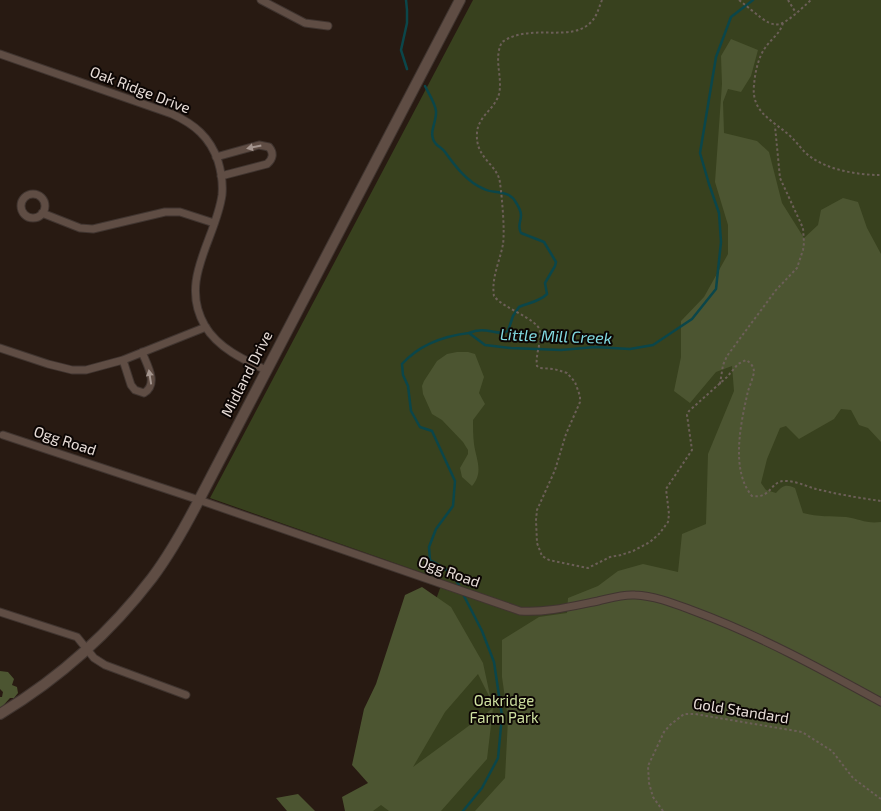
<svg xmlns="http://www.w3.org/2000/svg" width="881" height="811" font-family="'Exo 2',sans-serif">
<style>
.green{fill:#38411e}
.forest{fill:#4c5531}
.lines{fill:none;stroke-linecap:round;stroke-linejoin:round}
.stream{stroke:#0b464a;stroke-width:2.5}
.street-casing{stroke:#403530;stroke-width:9}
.secondary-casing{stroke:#403530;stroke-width:12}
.path{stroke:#6c5f58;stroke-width:2;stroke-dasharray:2.5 2.5;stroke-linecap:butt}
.street{stroke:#5f4d44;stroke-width:7}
.secondary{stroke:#5f4d44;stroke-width:10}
.oneway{fill:#a4958e}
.labels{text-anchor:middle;stroke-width:4;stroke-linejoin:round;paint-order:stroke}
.street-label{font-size:15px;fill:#e8ddd8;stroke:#0c0604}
.park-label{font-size:15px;fill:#cee0a0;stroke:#0c0604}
.water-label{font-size:16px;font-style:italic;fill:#82dbe2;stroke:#0c0604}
</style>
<rect width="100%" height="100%" fill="#281a12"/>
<!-- green -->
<path class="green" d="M473,0H881V811H360L443,580L210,498Z"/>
<!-- forest -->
<path class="forest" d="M731,39L758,50L751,76L741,92L728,89L723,102L724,133L757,141L769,152L782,203L804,238L818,225L821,210L843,198L858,202L867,228L881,254V442L868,428L859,425L851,410L841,409L834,419L799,439L786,426L780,428L767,459L761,483L766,490L776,493C783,485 786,484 795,488L803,513C818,517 831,516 846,517C860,519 866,524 881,522V811H475L505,778L508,719L502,677V640L539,617L567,613L568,598L598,586L618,571L643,564L678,572L682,534L706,524L708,454L734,391L732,366L716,372L690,403L674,391L681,357V321L704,297L728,254V225L715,182L722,84L721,56Z
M457,352H468L475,354L484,377L479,393L485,404L473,420C473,428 473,436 474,444C476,459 484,472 472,486L462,477L460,468L468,454V450L463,442L442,420L432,414L423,394L422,386L424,381L437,361L447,354Z
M422,587L451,607L483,663L491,700L478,674L445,712L413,767L493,708L487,759L441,811H389L381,805L373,811H345L342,797L368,783L352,765L364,709L376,684L405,595Z
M0,671L8,672L14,679L12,685L17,687L18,693L14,698H10L0,709V697H2L3,692L0,689Z
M298,794L315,811H287L276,798Z"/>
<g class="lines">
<!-- stream -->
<path class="stream" d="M406,0L407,10V23L401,50L407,69
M425,86C429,94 435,103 436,111C437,123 427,133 436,144C439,147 443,149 445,152C455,166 467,182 484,189C493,194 509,190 515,201C517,204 521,211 521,215C521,222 517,226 521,233L544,242L556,262L555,266L545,283L547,294C539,302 528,303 519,307L513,316L508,331C497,337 486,325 469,333
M461,589C453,573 447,569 430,560L429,547L436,529L453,506L455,481L432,431L420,427L411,411L408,386L403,375L402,364C420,344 444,336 469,333L485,345L511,348L561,350L595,347L630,349L653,345L692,319L716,289L721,242L719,213L709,184L700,153L716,57L731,17L753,0
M463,811L482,788L498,758L502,716L494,662L482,631L463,594"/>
<defs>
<path id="street" d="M261,0L305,23L328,26
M0,54L172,114C194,124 210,137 218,161C221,171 223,184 222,195C216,239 178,280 205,326C218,348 244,360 266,370
M216,157L259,145L269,147C274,153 273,159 267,164L221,176
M21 206a12 12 0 1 1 24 0a12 12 0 1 1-24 0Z
M42,213L80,228L93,229L165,212H180L214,223
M0,348L48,364L72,370H86L123,360L206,327
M123,360L131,385L135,390L144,393C159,384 147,365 142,352
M3,435L199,500L520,611C546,613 573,606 598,601C611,598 623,594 635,595C656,596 675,604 694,611C759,635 821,669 881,702
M0,612L77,637L94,658L105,665L186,695"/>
<path id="secondary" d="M0,714C58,679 110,633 152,578C170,554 185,527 199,500L460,0"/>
</defs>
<!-- street casing -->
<use href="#street" class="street-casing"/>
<!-- secondary casing -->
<use href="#secondary" class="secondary-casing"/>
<!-- path -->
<path class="path" d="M602,0C599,7 597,16 592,21C572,44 531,22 502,42C493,59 503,77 499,94C495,109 478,116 477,133C475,159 498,164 500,183C502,197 505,231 503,244C500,261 491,278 494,296C502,308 538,319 540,331C542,342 535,354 537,366L540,368L554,369L567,373L575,382L580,396V402L566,434L555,470L537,510L536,520L537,543L542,556L549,560L588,568L610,557L621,555L633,551L650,542L659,534L668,522L669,514L666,489L692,450L687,415L689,411L727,377L738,364L746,360C751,363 754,367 754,372C753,378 750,385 748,391C741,422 730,470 752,496C772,499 770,480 786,481C795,481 806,486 816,489C837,494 859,498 881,501
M739,0C777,30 773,35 811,0
M788,0L796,13
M783,23C780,34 771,39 765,48C758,58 755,73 754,85C751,112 772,120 789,135C796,141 801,149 808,155C827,170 857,175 881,175
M720,384L723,365L727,356L776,290L797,268L803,250L804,243L803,228L780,178L775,126
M663,811L653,797L649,783L648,766L664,732L670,725L684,714H695L802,732L832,751L853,778L881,799"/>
<!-- street -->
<use href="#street" class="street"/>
<!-- secondary -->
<use href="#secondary" class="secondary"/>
</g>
<!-- one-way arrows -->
<defs><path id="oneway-solid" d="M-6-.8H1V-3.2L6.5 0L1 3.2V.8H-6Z" transform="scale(1.25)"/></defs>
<g class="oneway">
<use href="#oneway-solid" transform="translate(254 147) rotate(168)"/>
<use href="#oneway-solid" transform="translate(150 377) rotate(-99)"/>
</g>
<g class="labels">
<!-- street labels -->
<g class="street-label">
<text transform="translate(140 90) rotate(21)" y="5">Oak Ridge Drive</text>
<text transform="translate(247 374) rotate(-63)" y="5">Midland Drive</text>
<text transform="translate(65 441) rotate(18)" y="5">Ogg Road</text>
<text transform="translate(449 572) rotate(20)" y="5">Ogg Road</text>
<text transform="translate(741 711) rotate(9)" y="5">Gold Standard</text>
</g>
<!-- park labels -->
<g class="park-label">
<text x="504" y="706">Oakridge<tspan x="504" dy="17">Farm Park</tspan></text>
</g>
<!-- water labels -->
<g class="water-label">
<text transform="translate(556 336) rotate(2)" y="6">Little Mill Creek</text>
</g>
</g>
</svg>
